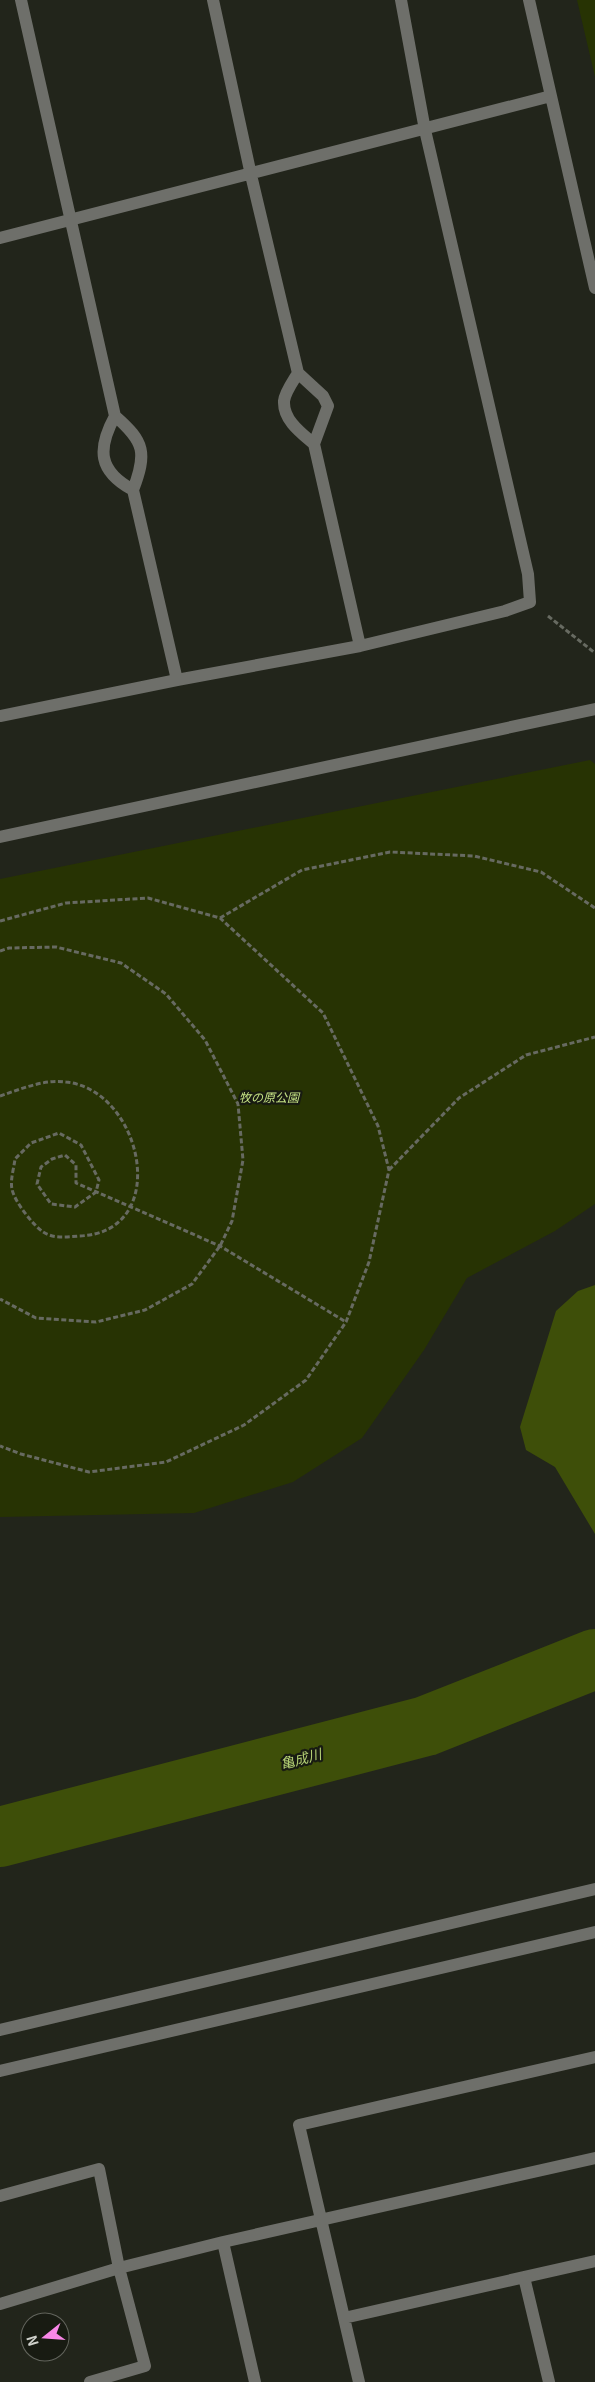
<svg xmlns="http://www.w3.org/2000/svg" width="595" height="2382" font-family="Georgia,'Noto Sans JP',serif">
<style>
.green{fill:#273303}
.water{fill:#3e4f09}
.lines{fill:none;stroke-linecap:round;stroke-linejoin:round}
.river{stroke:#3e4f09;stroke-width:60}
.path{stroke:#676a61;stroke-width:3;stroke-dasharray:5 2.5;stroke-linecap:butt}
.minor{stroke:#6e6f6a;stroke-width:12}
.labels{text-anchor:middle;stroke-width:4.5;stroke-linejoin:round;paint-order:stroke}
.park-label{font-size:12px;font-style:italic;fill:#c4e184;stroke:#181b12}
.water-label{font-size:14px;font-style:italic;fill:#b4d074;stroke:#181b12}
</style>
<rect width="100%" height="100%" fill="#22251b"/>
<!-- green -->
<path class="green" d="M577,0H595V77Z
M590,760L595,764V1204L555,1231L467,1278L424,1350L362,1438L293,1482L194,1513L0,1517V879Z"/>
<!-- water -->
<path class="water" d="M595,1285V1534L555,1467L526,1450L520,1427L556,1311L578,1291Z"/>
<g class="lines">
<!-- river -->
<path class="river" d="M0,1837L426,1726L595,1659"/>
<!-- path -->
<path class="path" d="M548,616L595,653
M220,918L302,870L390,852L474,856L541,872L595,908
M0,921L66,903L148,898L220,918L323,1013L378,1126L389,1170L369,1262L346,1322L306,1380L244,1425L166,1462L89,1472L21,1454L0,1446
M0,951L9,948L56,947L121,963L166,994L205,1040L238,1104L243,1160L232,1221L220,1246L192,1284L145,1310L96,1322L36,1318L0,1299
M0,1096C21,1089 44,1079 66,1082C143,1090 173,1233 79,1236C66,1237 54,1239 43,1232C33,1225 14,1201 12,1189C10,1180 14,1168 15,1159L31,1143L59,1133L81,1145L99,1180L96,1192L75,1207L51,1204L37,1184L41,1167L52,1159L65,1155L76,1165V1183L220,1246L346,1322
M389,1170L459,1098L526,1055L595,1037"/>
<!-- minor -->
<path class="minor" d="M21,0L115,416C145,442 147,453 133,490L177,680
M213,0L251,175L298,373L323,396L328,406L314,444L360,646
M529,0L595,288
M0,238L551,96
M298,373C294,380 285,392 284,401C283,420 301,433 314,444
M115,416C97,449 98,471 133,490
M0,716L177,680L360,646L505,611L530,602L528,574L425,130L401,0
M0,837L595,709
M0,2030L595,1889
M0,2071L595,1932
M0,2196L99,2169L119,2268L145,2366L90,2382
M223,2242L255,2382
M524,2277L549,2382
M0,2304L119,2268L223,2242L595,2158
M344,2318L595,2261
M359,2382L299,2125L595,2057"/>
</g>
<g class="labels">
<!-- park labels -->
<g class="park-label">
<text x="269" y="1102">牧の原公園</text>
</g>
<!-- water labels -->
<g class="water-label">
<text transform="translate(301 1759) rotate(-15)" y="5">亀成川</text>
</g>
</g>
<!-- north arrow -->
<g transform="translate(45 2337) rotate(253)"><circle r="24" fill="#181b12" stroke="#62645c"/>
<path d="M0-4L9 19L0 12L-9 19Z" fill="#f987e8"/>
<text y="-8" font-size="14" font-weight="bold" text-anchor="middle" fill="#d0d2cc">N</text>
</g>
</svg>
